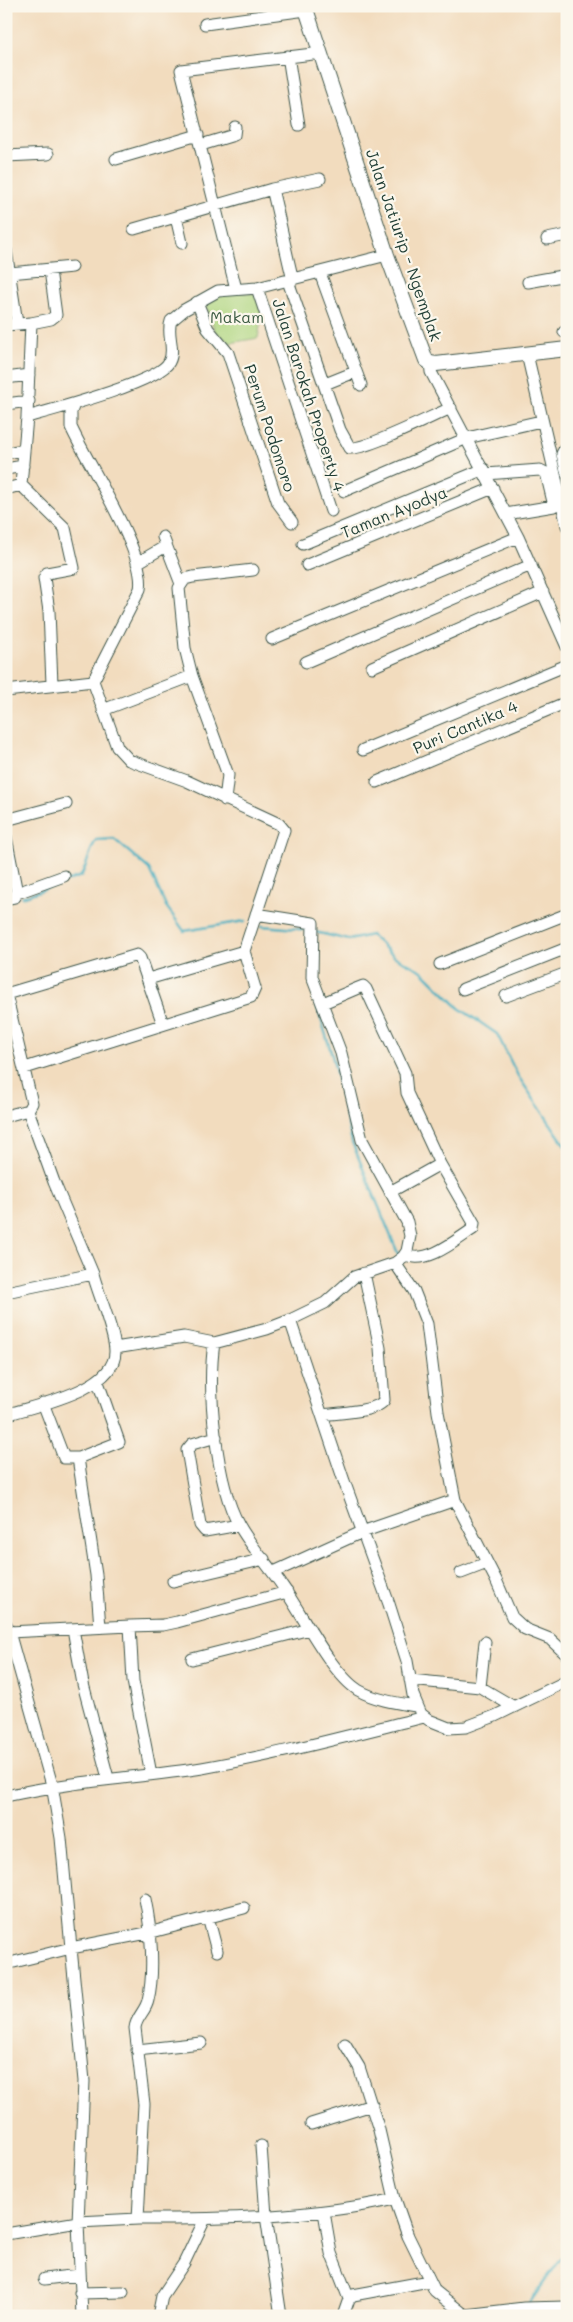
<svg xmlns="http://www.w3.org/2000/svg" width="573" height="2322" font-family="Mali,sans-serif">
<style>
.green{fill:#aed57f;stroke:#66895a}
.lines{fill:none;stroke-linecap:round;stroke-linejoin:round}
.stream{stroke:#3facbe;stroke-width:2.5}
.minor-casing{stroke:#3f5549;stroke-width:13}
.tertiary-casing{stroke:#3f5549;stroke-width:16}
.minor{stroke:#fff;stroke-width:11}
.tertiary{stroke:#fff;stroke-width:14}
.labels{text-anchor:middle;stroke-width:4.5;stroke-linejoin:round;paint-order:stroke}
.street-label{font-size:16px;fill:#1f3d34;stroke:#fbf7ec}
.park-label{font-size:16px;fill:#3c5b43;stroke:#fbf7ec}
</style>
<rect width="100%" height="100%" fill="#fbf7ec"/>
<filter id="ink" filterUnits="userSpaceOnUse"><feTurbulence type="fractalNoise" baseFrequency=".02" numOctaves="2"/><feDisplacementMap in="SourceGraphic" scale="10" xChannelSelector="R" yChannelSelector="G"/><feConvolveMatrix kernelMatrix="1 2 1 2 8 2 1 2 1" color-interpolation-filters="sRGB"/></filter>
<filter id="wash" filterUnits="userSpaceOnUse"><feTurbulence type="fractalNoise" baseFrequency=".0096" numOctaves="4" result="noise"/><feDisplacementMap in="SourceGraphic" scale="20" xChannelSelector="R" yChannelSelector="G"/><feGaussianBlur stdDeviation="1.12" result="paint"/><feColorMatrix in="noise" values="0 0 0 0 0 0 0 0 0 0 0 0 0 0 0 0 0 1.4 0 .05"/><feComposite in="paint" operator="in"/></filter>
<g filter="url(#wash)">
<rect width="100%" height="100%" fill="#f2dcbe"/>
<!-- green -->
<path class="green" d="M238,292L255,294L262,315L258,338L230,343L215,331L205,302L215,296Z"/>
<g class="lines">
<!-- stream -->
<path class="stream" d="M22,897L81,876C88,864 89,851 96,840L114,839L149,869L166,906L184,931L245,921
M262,926L310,930
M315,932L349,940L371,935L395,957L422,971L459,1008L497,1034L518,1076L567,1148
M316,1003L332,1055L352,1142L399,1256
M528,2305L567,2250"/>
</g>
</g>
<g filter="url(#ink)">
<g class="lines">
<defs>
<path id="minor" d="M205,24L306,10
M288,56L299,125
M201,145L234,135L235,127
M6,156L48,154
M116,159L198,135
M272,189L320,179
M176,217L182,243
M134,229L272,189C280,220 285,249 293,280
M547,239L567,235
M6,250L17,323
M10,273L72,267
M320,273L361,385
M288,281L340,430L350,448C366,450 432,416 451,408
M528,282L567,275
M257,288L331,511
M236,289L181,70L321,53
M197,302L208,329L228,353L278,503L292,522
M31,323L51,319L56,315L50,270
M6,325L31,323L27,417
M564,332L567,331
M527,354L567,526
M430,363L431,372L518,537L567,647
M6,378L29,375
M325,384L355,372
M6,404L29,401
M74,404L71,412V427C87,463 147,554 140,589L93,681
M567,444L562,454L567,474
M6,453L23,450
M6,469L23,466
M486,474L540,470L546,473L554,506L506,514
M21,485L65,528L74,568L47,573L44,578L49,611L52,684
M6,489L21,485L27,417C52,410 159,382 169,362C176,349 166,334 171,321L184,310L218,291L257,288L387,255
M344,491L467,438L541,421
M163,537L181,584
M303,544L484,469
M137,563L166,546
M307,565L493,488
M272,639L518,537
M306,662L531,565
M372,667L543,592
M6,691L93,681L117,747L129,760L187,781L279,824L284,830L244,951L255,988L251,997L25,1068
M103,710L192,676
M363,750L567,665
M377,782L567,702
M225,800L228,775L192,676L185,648L179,588L185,579L193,577L253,570
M6,820L66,804
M6,837L17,893L15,897L6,899
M17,893L64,876
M440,964L567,914
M148,979L244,951
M463,989L567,948
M6,994L137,955L140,958L163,1024
M6,994L32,1103L28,1110L6,1116
M506,996L567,973
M323,1003L358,988L363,986L366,989L405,1073L407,1093L440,1164L474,1223L473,1229C456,1240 427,1265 406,1255
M28,1110L54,1182L93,1274
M390,1192L440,1164
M395,1263L414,1291L427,1324L438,1412L455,1500L496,1580L512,1617L525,1629L550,1639L567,1655
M6,1292L93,1274C98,1293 115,1333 115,1351C116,1390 36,1405 6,1415
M290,1320L344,1481L389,1604L407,1661L413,1695L421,1714L429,1720L449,1728L466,1727L495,1716L567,1681
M214,1343C207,1390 216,1484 239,1525C253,1550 274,1571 289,1596C306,1622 333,1674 358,1690C375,1700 397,1703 416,1706
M115,1348L184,1337L214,1343L267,1329L290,1320L325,1303L354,1277L395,1263L403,1257L407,1251L410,1236L407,1222L362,1140L341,1053L312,977L313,923L256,914
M43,1403L64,1458H78L96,1575L100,1627
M322,1415C335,1413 378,1412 384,1400L380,1348L364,1273
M216,1437L192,1444L187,1450L200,1525L205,1531L239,1525
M78,1458L119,1442L98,1382
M274,1572L362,1532L455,1500
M461,1573L487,1563
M173,1581L264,1559
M6,1624L9,1632L130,1626L133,1681L151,1774
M130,1626L163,1625L177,1622L287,1592
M73,1629L83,1684L108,1778
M6,1632H9L52,1785L61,1838L71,1948L152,1932L244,1908
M192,1659L310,1629
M410,1680L480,1687L514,1707
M480,1687L485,1642
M6,1796C71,1781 136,1778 202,1768C277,1755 351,1735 424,1717
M208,1917L217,1951
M6,1964L71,1948L84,2081L78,2222L82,2316
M345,2044L359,2067L379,2130L395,2199L408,2236L435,2291L465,2315L524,2308L567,2307
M137,2050L201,2043
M311,2124L372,2105
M261,2146L266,2216L281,2316
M324,2212L331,2253L349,2299
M138,2219C224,2219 311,2218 395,2199
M6,2234L78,2222L138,2219L144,2104L135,2028C136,2017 146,2011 148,2000C155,1972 151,1927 145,1899
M44,2279L79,2275
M80,2293L123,2292
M158,2316L162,2296L184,2263L205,2219
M343,2316L349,2299L353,2295L429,2281"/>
<path id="tertiary" d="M305,6L387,255L426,360L430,363L436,364L567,349"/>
</defs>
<!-- minor casing -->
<use href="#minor" class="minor-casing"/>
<!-- tertiary casing -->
<use href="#tertiary" class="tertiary-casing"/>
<!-- minor -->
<use href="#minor" class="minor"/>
<!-- tertiary -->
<use href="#tertiary" class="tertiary"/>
</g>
</g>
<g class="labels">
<!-- street labels -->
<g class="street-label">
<text transform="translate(404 245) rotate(71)" y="6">Jalan Jatiurip - Ngemplak</text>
<text transform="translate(309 395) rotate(72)" y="6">Jalan Barokah Property 4</text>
<text transform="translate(270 428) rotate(72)" y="6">Perum Podomoro</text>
<text transform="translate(394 512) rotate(-22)" y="6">Taman Ayodya</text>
<text transform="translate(465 727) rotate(-23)" y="6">Puri Cantika 4</text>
</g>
<!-- park labels -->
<g class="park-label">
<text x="237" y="323">Makam</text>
</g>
</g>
<!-- margin -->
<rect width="573" height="2322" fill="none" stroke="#fbf7ec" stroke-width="25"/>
</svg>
